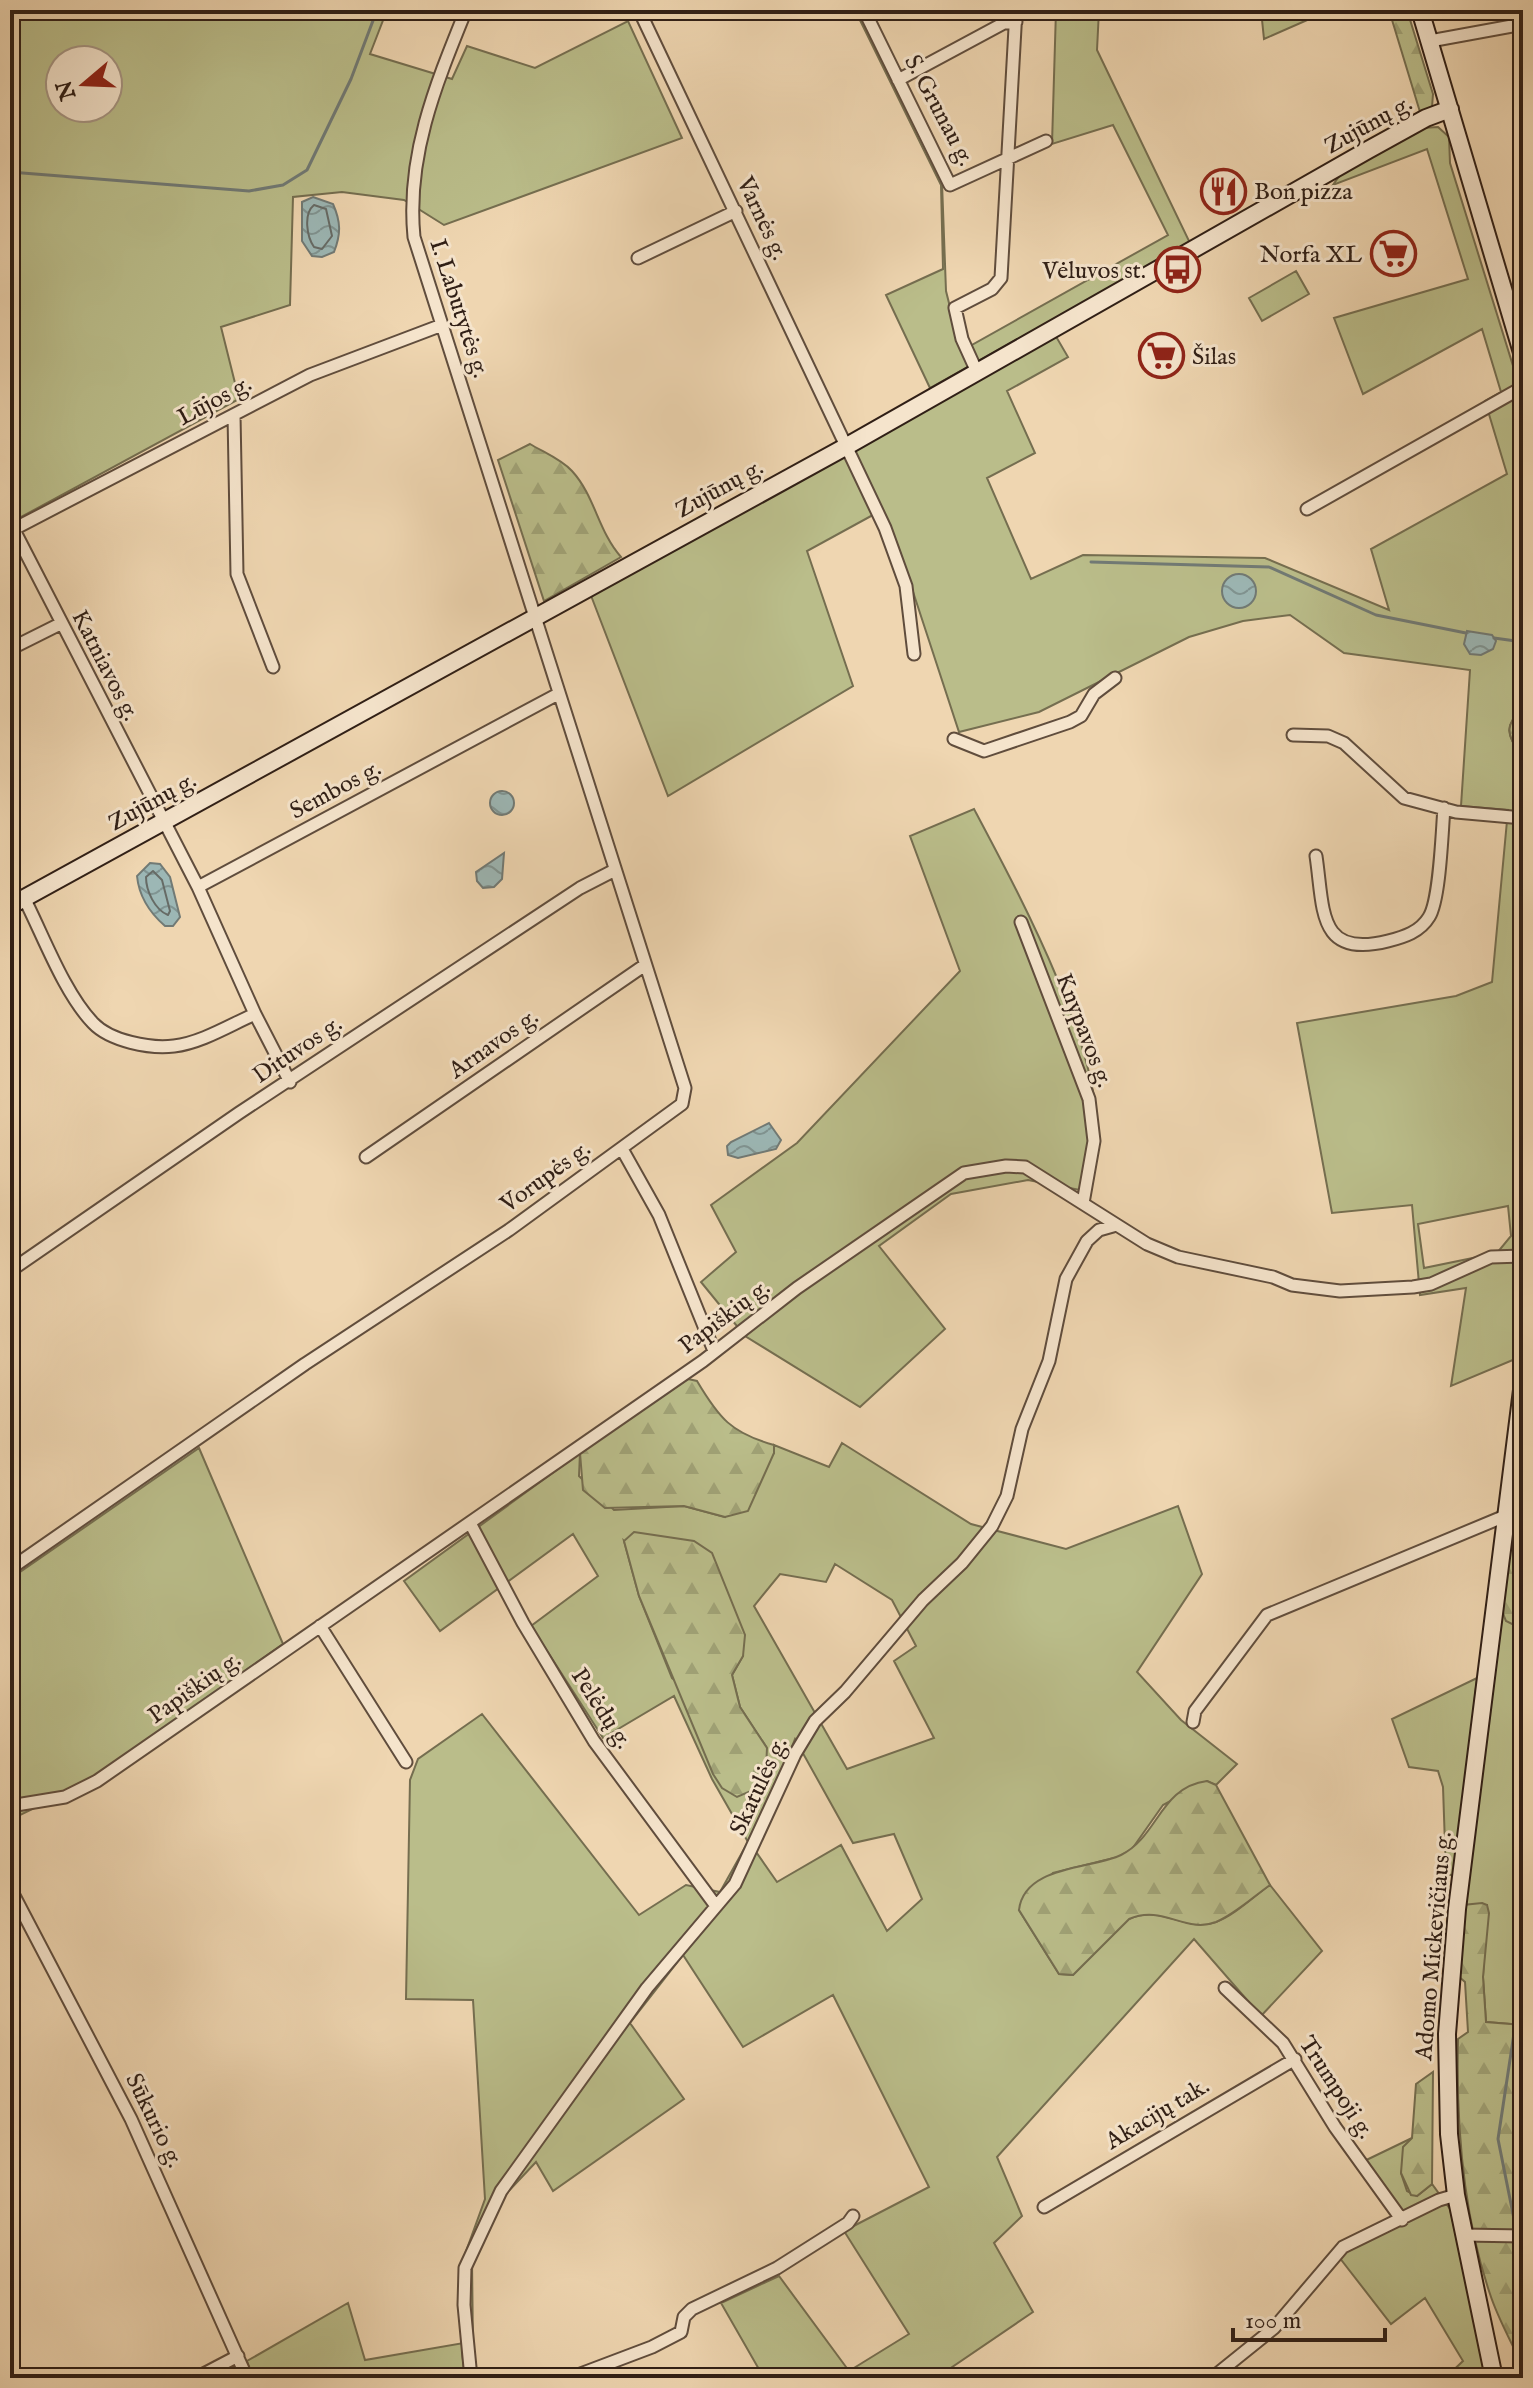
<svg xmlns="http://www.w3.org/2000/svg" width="1533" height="2388" font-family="'IM FELL English',serif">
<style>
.grass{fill:#babd8a;stroke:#756e50;stroke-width:2;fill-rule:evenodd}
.forest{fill:url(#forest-firs);stroke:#756e50;stroke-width:2}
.water{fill:url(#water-waves);stroke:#717a75;stroke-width:2}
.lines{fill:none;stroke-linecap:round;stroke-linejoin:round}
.shore{stroke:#666b66;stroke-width:2}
.stream{stroke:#717a75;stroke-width:3}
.street-casing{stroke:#604d3d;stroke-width:15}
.secondary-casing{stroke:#301f16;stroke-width:20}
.street{stroke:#f5e4cc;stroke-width:11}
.secondary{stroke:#f5e4cc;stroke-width:16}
.labels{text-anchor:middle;stroke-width:6;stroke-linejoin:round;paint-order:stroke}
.street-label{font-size:24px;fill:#301f16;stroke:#f5e4cc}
.poi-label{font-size:24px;fill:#301f16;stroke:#f5e4cc;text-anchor:start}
</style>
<defs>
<pattern id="forest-firs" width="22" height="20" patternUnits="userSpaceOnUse" patternTransform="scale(2)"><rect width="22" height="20" fill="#babd8a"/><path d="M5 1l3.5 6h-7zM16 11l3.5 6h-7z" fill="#a0a276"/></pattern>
<pattern id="water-waves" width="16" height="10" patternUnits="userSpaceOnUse" patternTransform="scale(2)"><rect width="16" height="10" fill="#9cb7b5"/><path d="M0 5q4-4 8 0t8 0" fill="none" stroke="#809492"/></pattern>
</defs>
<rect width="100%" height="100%" fill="#efd6b1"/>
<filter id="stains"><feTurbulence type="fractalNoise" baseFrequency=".0025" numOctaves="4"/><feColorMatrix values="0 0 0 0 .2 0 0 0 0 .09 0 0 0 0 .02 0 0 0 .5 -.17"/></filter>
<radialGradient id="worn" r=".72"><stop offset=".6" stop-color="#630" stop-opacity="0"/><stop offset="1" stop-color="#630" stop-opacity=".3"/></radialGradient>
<!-- grass -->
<path class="grass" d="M10,10H387L370,54L452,79L467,46L535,68L628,21L682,138L444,225L404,200L342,192L293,197L290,305L221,327L239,399L10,523ZM60,60H108V108H60Z
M855,10L940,174L942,183L946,291L961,351L1168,235L1113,125L1052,144L1056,10H1099L1097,50L1190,243L930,388L886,295L943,269L941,185Z
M1261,10H1330L1264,39Z
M1438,127L1449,137L1450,163L1523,398V708C1501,728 1509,736 1523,759V1333L1520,1357L1451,1386L1466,1288L1420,1295L1412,1205L1332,1213L1297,1023L1456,996L1492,982L1508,810L1461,806L1470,670L1344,653L1290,615L1243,621L1189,637L1039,712L959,732L898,546L882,510L807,551L853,686L668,796L590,593L1054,333L1068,357L1007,391L1035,453L987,478L1031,579L1083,555L1265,558L1389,610L1371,549L1507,474L1485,401L1501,392L1482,329L1363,394L1334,318L1468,279L1427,149L1333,185L1340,175L1422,128ZM1508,1206L1511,1236L1497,1253L1424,1268L1418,1224Z
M1296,271L1309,294L1262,321L1249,298Z
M974,809C1019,894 1103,1048 1097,1144C1096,1159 1086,1176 1080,1190L1028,1180L951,1194L879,1246L945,1329L860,1407L745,1336L701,1282L736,1252L711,1205L797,1143L960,971L910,836Z
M1523,1421V1520L1513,1538L1501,1602L1522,1621L1523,1615V2025L1486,2022L1483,1977L1487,1905H1463Z
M842,1443L971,1524L1066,1549L1178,1506L1202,1574L1137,1672L1181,1720L1237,1764L1216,1785L1207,1781L1163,1805L1132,1849L1118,1857L1053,1873L1019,1910L1059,1974L1073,1975L1129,1919C1163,1904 1185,1933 1216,1922C1235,1915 1254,1896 1270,1885L1322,1951L1261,2016L1194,1939L997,2157L1022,2216L994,2243L1033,2312L936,2378H764L721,2303L779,2276L849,2371L909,2334L844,2231L929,2187L833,1995L743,2047L683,1955L630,2023L684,2099L553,2191L536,2162L505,2195L472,2261L473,2349L462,2352L465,2378H253L247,2361L348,2303L365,2360L464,2343L460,2268L485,2199L473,2000L406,1999L410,1780L418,1759L482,1714L639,1915L686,1885L720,1892L748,1842L712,1779L674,1696L603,1738L531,1626L598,1576L573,1534L440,1631L404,1581L580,1453L579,1476L614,1510L684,1506L725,1517L774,1453V1445L829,1467ZM624,1541L743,1656L732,1675L740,1707L767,1748L672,1678L639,1596ZM835,1564L892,1600L916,1646L894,1661L934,1738L847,1769L754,1606L780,1574L826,1582ZM795,1739L853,1843L894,1834L922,1899L887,1931L841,1845L777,1882L752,1846Z
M199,1448L283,1644L84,1784L10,1820V1579Z
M1477,1678L1455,1876L1446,1874L1443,1787L1438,1771L1409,1767L1392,1719Z
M1412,2138L1401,2173L1407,2191L1417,2196L1432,2184L1450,2209L1488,2378H1445L1463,2361L1425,2298L1391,2324L1339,2257L1393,2218L1356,2165Z"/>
<!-- forest -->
<path class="forest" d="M1389,10H1407L1433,94L1432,107L1420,112Z
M530,444C543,452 561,459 572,471C595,496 598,531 621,557L544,601L498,460Z
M1523,708V759C1509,736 1501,728 1523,708Z
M688,1379L697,1381C719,1418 731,1433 774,1445V1453L748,1511L725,1517L684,1506L605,1508L583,1490L580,1453Z
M1523,1520V1615L1516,1626L1506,1621C1494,1598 1511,1541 1523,1520Z
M634,1532L694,1541L712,1553L745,1635L743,1656L732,1675L740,1707L767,1748L766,1769L751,1791L737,1797L722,1788L713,1774L639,1596L624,1541Z
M1207,1781L1216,1785L1270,1885C1253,1897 1235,1914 1216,1922C1185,1934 1163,1904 1129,1919L1073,1975L1059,1974L1019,1910C1024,1865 1093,1869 1121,1855C1158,1837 1160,1787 1207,1781Z
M1482,1903L1487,1905L1489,1913L1483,1977L1486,2022L1523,2025V2367C1512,2343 1498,2319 1490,2294C1462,2212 1456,2124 1458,2039L1468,2032L1465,1982L1457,1975L1463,1905Z
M1433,2072L1432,2184L1417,2196L1411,2195L1401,2173L1403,2147L1412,2138L1416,2084Z"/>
<!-- water -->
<path class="water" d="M313,197L333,204C341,222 341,234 334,252L322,257L312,256L302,241V202Z
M1222 591a17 17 0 1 1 34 0a17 17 0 1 1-34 0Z
M1467,631L1492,635L1496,641L1493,649L1481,655L1470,654L1464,644Z
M490 803a12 12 0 1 1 24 0a12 12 0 1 1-24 0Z
M504,853L502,879L494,887L483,888L477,881L476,872Z
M150,863L160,864L170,877L180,917L173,926H165C150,913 139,897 137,876Z
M769,1123L781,1140L776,1149L738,1158L728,1155L727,1146L731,1142Z"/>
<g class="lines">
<!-- shore -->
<path class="shore" d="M314,205L326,209L332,236L322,249L314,247C307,237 303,214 314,205Z
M153,871L162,880L170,911L168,915C155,910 146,891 146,877Z"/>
<!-- stream -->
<path class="stream" d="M10,172L249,191L283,185L307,170L351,79L377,10
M1091,562L1269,567L1376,615L1466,633
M1494,638L1523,642
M1523,1565L1515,1608L1523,1656
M1516,2229L1498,2139L1523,1974
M1522,2244L1523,2250"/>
<defs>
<path id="street" d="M639,10L885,528L906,586L914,654
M864,10L950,185L1046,141
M1430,41L1523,24
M898,80L1004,23L1016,22
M638,258L736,211
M977,372L962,339L955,308L992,289L1001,278L1016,10
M234,415L237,574L273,667
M1307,509L1523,387
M14,530L198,887L255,1014L290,1082
M10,531L310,375L442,325
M10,649L60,624
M1293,735L1328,736L1344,743L1404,798L1456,812L1523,818
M954,739L984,751L1070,722L1081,716L1094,694L1115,678
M1316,856C1324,909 1317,959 1388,941C1404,937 1420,932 1429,917C1440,900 1442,831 1444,808
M198,887L558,694
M24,898C43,935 64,993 93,1023C110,1041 150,1049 174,1046C201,1043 230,1025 255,1014
M1021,922L1089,1099L1094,1141L1083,1203
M622,1149L659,1215L714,1351
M366,1157L645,965
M10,1271L239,1113L580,888L613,871
M470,1523L523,1623L594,1741L716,1906
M10,1569L305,1364L509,1230L682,1104L685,1088L414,237C406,156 436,84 466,10
M320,1626L406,1762
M1193,1722L1195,1711L1267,1615L1505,1516
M10,1806L65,1797L97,1781L703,1361L797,1288L964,1173L1006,1166L1025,1167L1147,1244L1178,1257L1273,1277L1292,1285L1340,1291L1413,1287L1431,1284L1491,1257L1523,1256
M10,1888L131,2119L247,2378
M1225,1988L1283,2043L1335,2127L1402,2220
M1044,2207L1295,2059
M1463,2235L1523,2236
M196,2378L238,2356
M471,2378L464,2305L465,2268L501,2191L647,1988L735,1884L795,1754L815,1721L845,1692L923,1600L962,1563L992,1526L1007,1496L1022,1429L1049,1361L1066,1279L1087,1241L1099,1230L1113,1226
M570,2378L652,2347L681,2332L684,2317L692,2309L777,2268L848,2223L853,2216
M1212,2378L1274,2328L1343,2247L1439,2200L1456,2195"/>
<path id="secondary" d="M1420,10L1523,356
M10,906L847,446L1368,150L1426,118L1450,109
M1494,2378L1456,2195L1449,2134L1447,2034L1457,1909L1523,1382"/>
</defs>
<!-- street casing -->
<use href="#street" class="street-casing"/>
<!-- secondary casing -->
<use href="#secondary" class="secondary-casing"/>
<!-- street -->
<use href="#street" class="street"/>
<!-- secondary -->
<use href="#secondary" class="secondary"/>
</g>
<!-- icons -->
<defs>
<symbol id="restaurant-ring" viewBox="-11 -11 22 22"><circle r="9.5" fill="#f5e4cc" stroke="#8f2418" stroke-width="1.5"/><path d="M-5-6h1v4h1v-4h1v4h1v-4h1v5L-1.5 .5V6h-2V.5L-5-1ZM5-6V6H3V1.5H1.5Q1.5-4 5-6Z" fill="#8f2418"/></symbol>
<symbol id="supermarket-ring" viewBox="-11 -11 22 22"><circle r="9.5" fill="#f5e4cc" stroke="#8f2418" stroke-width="1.5"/><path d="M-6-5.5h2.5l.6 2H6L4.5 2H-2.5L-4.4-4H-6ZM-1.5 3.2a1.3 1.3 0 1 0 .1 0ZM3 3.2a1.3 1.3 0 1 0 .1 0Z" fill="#8f2418"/></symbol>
<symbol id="bus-ring" viewBox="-11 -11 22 22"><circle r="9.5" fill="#f5e4cc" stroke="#8f2418" stroke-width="1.5"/><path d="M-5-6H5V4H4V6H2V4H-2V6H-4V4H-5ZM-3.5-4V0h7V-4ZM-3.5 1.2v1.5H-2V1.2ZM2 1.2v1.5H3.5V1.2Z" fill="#8f2418"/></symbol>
</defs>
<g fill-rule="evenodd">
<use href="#restaurant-ring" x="1198" y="166" width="51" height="51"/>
<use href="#supermarket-ring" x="1368" y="228" width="51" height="51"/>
<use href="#bus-ring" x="1152" y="244" width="51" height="51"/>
<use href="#supermarket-ring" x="1136" y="330" width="51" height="51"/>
</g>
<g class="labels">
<!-- street labels -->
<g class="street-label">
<text transform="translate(940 110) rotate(62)" y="8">S. Grunau g.</text>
<text transform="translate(1368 124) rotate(-29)" y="8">Zujūnų g.</text>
<text transform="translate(763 218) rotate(65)" y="8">Varnės g.</text>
<text transform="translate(460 308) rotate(72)" y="8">I. Labutytės g.</text>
<text transform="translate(214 400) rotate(-28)" y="8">Lūjos g.</text>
<text transform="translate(719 488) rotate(-29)" y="8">Zujūnų g.</text>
<text transform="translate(106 665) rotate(63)" y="8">Katniavos g.</text>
<text transform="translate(335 789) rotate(-28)" y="8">Sembos g.</text>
<text transform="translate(152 801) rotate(-29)" y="8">Zujūnų g.</text>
<text transform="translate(1085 1030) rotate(69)" y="8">Knypavos g.</text>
<text transform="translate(493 1043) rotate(-35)" y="8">Arnavos g.</text>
<text transform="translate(297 1049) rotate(-34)" y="8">Dituvos g.</text>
<text transform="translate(545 1176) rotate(-36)" y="8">Vorupės g.</text>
<text transform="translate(724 1316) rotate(-37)" y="8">Papiškių g.</text>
<text transform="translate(194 1687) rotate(-35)" y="8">Papiškių g.</text>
<text transform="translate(602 1708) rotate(57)" y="8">Pelėdų g.</text>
<text transform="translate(758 1786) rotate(-65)" y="8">Skatulės g.</text>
<text transform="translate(1433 1946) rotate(-85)" y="8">Adomo Mickevičiaus g.</text>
<text transform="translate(1337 2087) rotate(57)" y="8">Trumpoji g.</text>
<text transform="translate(1157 2113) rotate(-31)" y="8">Akacijų tak.</text>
<text transform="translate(155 2120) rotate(64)" y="8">Sūkurio g.</text>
</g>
<!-- poi labels -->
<g class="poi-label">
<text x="1254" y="199">Bon pizza</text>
<text x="1362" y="262" text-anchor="end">Norfa XL</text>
<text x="1146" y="278" text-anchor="end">Vėluvos st.</text>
<text x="1192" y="364">Šilas</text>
</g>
</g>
<!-- margin -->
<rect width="1533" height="2388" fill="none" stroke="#efd6b1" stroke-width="40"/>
<rect x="12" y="12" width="1509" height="2364" fill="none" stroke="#301f16" stroke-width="4"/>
<rect x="20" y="20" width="1493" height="2348" fill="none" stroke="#301f16" stroke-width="2"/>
<!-- north arrow -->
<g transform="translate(84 84) rotate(251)"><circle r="38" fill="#f5e4cc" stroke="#a69583" stroke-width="2"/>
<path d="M0-6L14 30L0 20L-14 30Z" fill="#8f2418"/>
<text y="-12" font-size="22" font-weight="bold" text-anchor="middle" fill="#301f16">N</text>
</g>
<!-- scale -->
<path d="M1233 2328v12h152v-12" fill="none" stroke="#301f16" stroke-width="4"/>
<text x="1245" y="2328" font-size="24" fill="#301f16" stroke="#f5e4cc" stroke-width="6" paint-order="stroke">100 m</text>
<rect width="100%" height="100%" filter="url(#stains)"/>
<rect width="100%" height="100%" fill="url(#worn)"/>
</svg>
